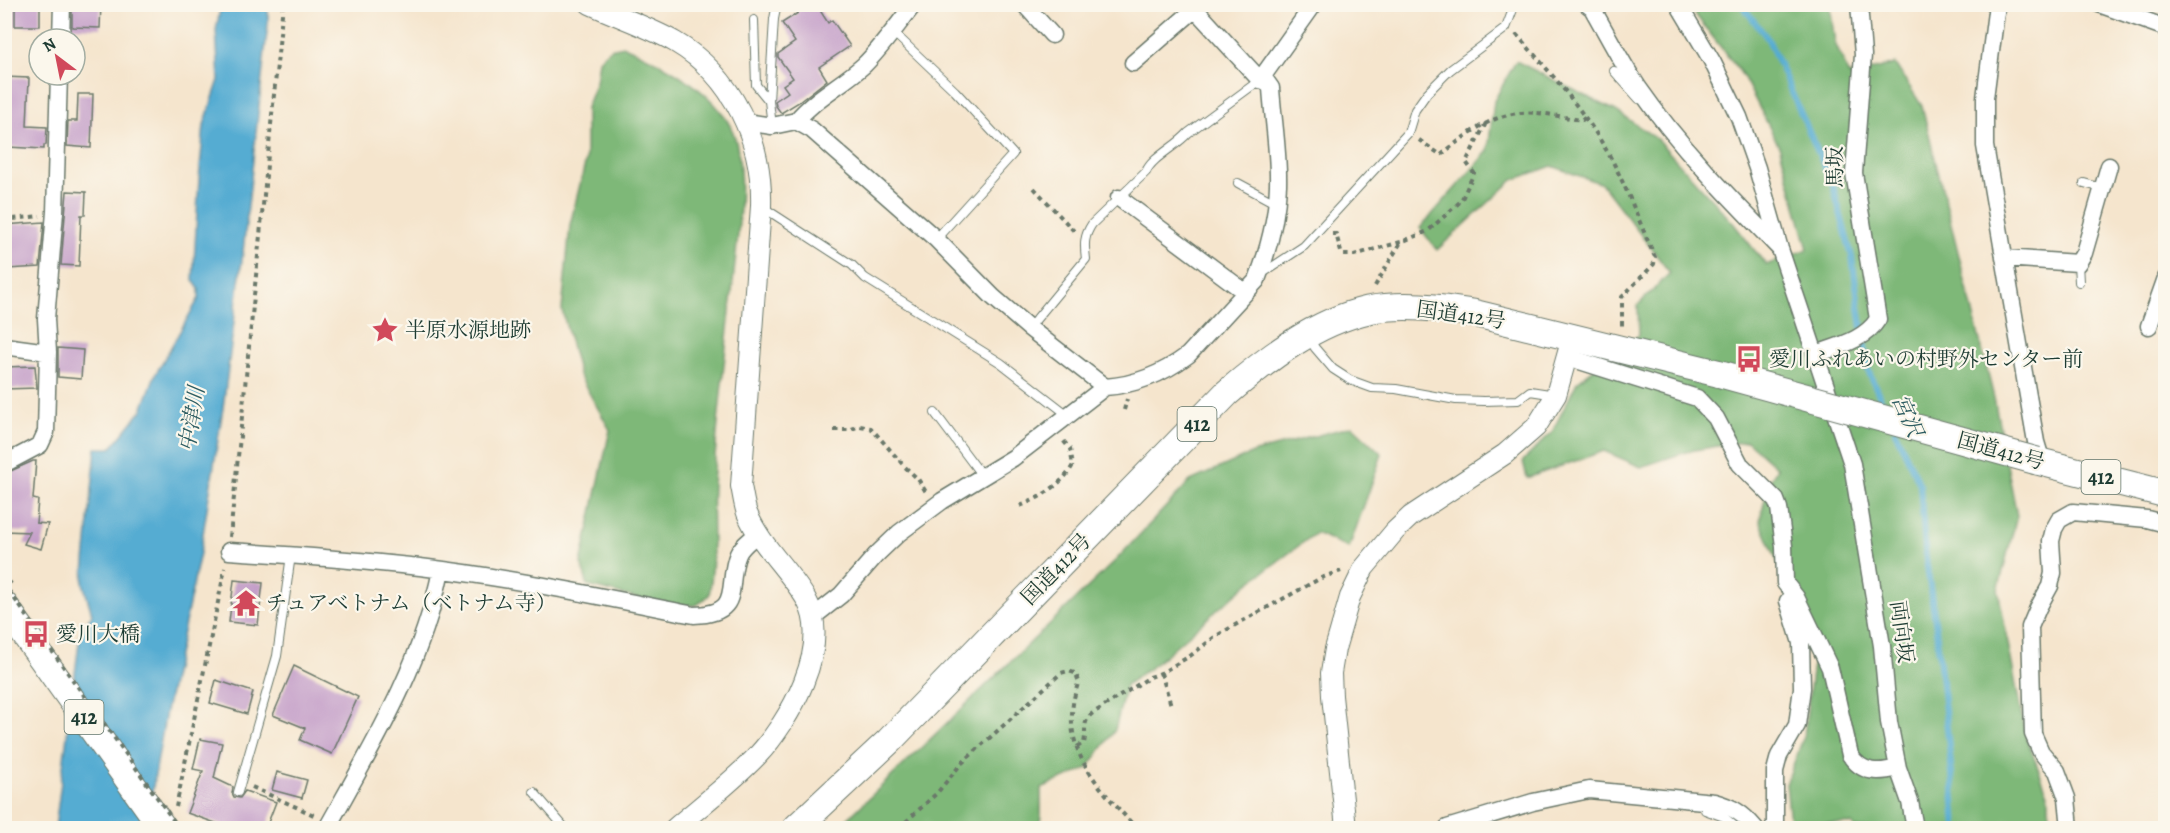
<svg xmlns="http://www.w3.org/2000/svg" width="2170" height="833" font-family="Alegreya,'Noto Serif JP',serif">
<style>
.forest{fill:#7eb878;stroke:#4e7a56;stroke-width:1.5}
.water{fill:#55acd2;stroke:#3a7483;stroke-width:1.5}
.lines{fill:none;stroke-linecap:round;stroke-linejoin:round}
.stream{stroke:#55acd2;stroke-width:6}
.building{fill:#c39dc8}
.service-casing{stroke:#6a786a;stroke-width:10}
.minor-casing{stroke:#6a786a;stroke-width:19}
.tertiary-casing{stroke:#6a786a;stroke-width:22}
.trunk-casing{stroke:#6a786a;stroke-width:29}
.path{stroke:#6a786a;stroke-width:4;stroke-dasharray:4.5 4.5;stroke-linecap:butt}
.service{stroke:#fff;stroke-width:8}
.minor{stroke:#fff;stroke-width:16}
.tertiary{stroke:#fff;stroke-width:20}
.trunk{stroke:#fff;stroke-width:27}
.trunk-bridge-casing{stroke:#6a786a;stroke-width:29;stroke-linecap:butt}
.path-bridge{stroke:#6a786a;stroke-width:4;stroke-dasharray:4.5 4.5;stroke-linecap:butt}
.trunk-bridge{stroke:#fff;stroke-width:27}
.labels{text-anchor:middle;stroke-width:4.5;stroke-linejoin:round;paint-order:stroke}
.shield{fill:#fbf7ec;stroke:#61756b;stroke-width:1.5}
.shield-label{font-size:20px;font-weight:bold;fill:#1f3d34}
.street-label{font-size:21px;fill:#1f3d34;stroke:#fbf7ec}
.poi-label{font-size:21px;fill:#1f3d34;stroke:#fbf7ec;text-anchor:start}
.water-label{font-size:22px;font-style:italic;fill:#2f5e63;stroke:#fbf7ec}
</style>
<rect width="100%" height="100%" fill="#fbf7ec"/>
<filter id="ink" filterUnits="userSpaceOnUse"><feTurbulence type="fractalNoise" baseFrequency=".0167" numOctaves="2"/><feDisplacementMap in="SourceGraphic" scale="12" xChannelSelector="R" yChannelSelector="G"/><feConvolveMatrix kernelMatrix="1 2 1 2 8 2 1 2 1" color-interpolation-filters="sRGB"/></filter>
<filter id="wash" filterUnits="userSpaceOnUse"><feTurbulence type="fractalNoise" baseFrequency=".008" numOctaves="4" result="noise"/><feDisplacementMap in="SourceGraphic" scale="24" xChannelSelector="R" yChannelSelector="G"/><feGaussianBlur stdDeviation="1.35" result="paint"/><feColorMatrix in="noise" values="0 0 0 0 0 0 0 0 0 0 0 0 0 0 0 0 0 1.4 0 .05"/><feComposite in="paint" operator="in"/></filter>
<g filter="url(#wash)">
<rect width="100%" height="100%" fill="#f5e5cd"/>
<!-- forest -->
<path class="forest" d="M1688,5H1830L1835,43L1849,75L1895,64L1922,106L1994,398L2017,516L1998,590L2025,734L2049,797V828H1855L1852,824L1790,822L1786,784L1804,736L1815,648L1760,521L1768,485L1777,468L1747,441L1689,451L1641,467L1604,451L1527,478L1523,461L1552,432L1577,382L1639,335L1638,305L1670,273L1602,184L1552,166L1513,180L1437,250L1420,228L1488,151L1494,101L1516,61L1616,111L1657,139L1734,224L1766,265L1808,249L1780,148L1743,76Z
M624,46C663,63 716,91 733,132C747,168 738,235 734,273C727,344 717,415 713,486C711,523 716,559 709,595L697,605L672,607L588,586L581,563L610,430L579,375L562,310L570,225L586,160V108L596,82L599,60L610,49Z
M1352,426L1382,454L1349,548L1316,533L1246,585L1155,664L1126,685L1115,730L1087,769L1041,788V828H838L1116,560L1190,481L1255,452Z"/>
<!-- water -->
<path class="water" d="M221,5H268V23L243,252L223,408L200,553L166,711L146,828H55L80,635L92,614L83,583L96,448H111L142,410L155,375L199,298V289L193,280L199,179L204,125L219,80L216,30Z"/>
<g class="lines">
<!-- stream -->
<path class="stream" d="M1741,4L1768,39L1833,186L1852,257L1868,370L1886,411
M1895,431L1920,485L1926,559L1936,628L1952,774L1956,828"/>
</g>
<g id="blocks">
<!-- building -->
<path class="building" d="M15,4H40V26H15Z
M72,4H101L100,28L72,27Z
M792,4H816L828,23L832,20L850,46L819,67L827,80L799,102L781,113L776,106L775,101L788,92L783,85L793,78L778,57V54L795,42L782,23L798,13Z
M4,77L29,78L27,126L47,127L46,145H44V149L8,147L9,114H4Z
M78,94H93L91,148L67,146L68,121H77Z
M67,191L86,192L85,215H81L79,266L61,265Z
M44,222L40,267L7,269L6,248H4V225Z
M58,348L83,350L81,379L58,377Z
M35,366L37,388L4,389V367Z
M33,461H36L33,499L38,500L36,523L48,524L41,549L24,544L30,532L4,531V474Z
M234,580L263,583L258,625L229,622Z
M294,666L358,697L332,754L300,740L305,728L273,715Z
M216,680L253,692L247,714L210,703Z
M200,739L222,743L214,778L233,787L232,793L234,797L240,798L245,791L276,802L266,828H230L187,813L203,771L193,769Z
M277,772L307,780L302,798L272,790Z"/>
</g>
</g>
<g filter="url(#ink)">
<use href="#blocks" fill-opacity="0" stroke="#6a786a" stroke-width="1.5"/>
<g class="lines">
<defs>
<path id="service" d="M754,20L756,85L769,101
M892,31L955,91L1013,154L936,239
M1614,71L1639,99
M772,126L769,101L774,19L777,4
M1238,183L1275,203
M2084,183L2102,188
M761,206L852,265L865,278L1001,363L1068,415
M2078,263L2079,282
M1262,270L1266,271L1304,246L1408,133L1415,110L1427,93L1450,70L1506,28L1515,4
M1029,328L1086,259C1084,244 1084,236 1092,224L1146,172C1151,158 1177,146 1188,133L1260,80
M1309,338L1315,348L1333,369L1350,380L1372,388L1396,389L1456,400L1484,401L1518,400L1530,391L1556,395
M935,413L983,477
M238,792L277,656L291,555
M534,792L565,828
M1704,801L1705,810L1724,817L1737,828"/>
<path id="minor" d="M1024,4L1052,35
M1587,4L1592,8C1607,34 1621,62 1638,87C1679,146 1729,197 1779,248
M1678,4L1712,61L1739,117L1757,168L1780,249L1852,464L1882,646L1889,722L1898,768L1910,802L1915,828
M1997,4L1985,98V146L2024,373L2036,442L2042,462
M2099,4L2166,28
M61,39L62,4
M1133,63L1195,9L1260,80
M746,122L772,126L796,121
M1119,198L1245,292
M2004,258L2078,263L2084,253L2109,166
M2149,326L2166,278
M4,346L48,352
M1816,354C1838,346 1865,340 1878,319L1854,173L1863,55L1859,4
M1567,357L1697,398L1716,418L1740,464L1776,500L1779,508L1784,546L1785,583L1796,597L1830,668L1850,755C1862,774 1879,773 1898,768
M1105,387C1136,385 1164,373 1188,355L1257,280C1268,251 1277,217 1278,185C1279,154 1273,119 1271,88L1266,81L1260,80L1314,4
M4,464L40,445L46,432L48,352L46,319L55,212L59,75
M229,551C292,555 356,560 420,567C512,578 603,597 694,615C745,614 725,584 738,554C742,545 751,540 758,533
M813,617L841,595L876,555L899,533L942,501L1013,458L1105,387L1029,328L993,297L936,239L812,130L796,121C815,98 842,85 864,65C882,47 898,24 914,4
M327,828C373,745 422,665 441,570
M1447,828L1533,802L1589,790L1714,802C1732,807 1743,813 1755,828
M1773,828L1775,823V771L1779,756L1797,725L1802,688L1801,643L1788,601
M2070,828L2067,798L2057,771L2041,752L2033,734L2030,627L2038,608L2050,586L2053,573L2051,541L2054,529L2059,520L2073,512L2147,519L2166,524"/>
<path id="tertiary" d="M590,4C618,17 649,27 675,42C733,76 763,141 761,206L741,486C743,495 744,505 747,513C760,545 789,570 806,599C833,646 789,722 757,756C732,782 702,805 675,828
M1346,828L1332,696L1331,673L1335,649L1350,597L1364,568L1395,531L1411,516L1505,454L1536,427L1556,395L1572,338"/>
<path id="trunk" d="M2037,461L2166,494
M4,605L163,828
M796,828L889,741L1227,393C1268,358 1315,322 1368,310C1402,303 1440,308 1473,313L1721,374"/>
</defs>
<!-- service casing -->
<use href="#service" class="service-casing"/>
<!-- minor casing -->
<use href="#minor" class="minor-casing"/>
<!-- tertiary casing -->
<use href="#tertiary" class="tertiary-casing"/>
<!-- trunk casing -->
<use href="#trunk" class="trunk-casing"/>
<!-- path -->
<path class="path" d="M1516,34C1552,74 1589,116 1614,164C1629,194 1641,226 1655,257L1654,264L1622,297V329
M1419,140L1441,155C1468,133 1498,109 1536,113C1551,114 1567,118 1582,120L1585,118
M1034,188L1074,231
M4,220L40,216
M1332,234H1336L1341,252L1344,255H1354L1401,242L1428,231L1461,201L1474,173L1466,162L1486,123
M1375,286L1401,242
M1124,410L1127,399
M834,430H849L860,426L871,428L905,467L918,479L926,492
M1020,506C1040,498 1063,484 1073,465L1070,449L1062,439
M230,537L283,4
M4,574L11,584
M1161,673L1171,705
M1077,747L1084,743C1087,731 1081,722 1093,713L1150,677L1161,673L1190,656L1216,636L1237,624L1321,578L1341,571
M252,787L316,816
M176,807L225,568
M899,828L937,793L961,764L1061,673L1068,671L1075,673L1079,681C1055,747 1096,783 1136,828"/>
<!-- service -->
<use href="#service" class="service"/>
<!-- minor -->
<use href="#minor" class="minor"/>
<!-- tertiary -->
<use href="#tertiary" class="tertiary"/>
<!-- trunk -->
<use href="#trunk" class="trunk"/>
<defs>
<path id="trunk-bridge" d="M1721,374L2037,461"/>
</defs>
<!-- trunk-bridge casing -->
<use href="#trunk-bridge" class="trunk-bridge-casing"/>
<!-- path-bridge -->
<path class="path-bridge" d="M4,584L179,828"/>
<!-- trunk-bridge -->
<use href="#trunk-bridge" class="trunk-bridge"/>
</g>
</g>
<!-- icons -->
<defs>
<symbol id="sight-bare" viewBox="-9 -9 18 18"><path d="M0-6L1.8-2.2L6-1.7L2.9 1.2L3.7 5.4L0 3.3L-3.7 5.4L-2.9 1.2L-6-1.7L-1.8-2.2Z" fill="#d1495b" stroke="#fbf7ec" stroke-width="2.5" paint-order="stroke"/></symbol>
<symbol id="bus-bare" viewBox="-9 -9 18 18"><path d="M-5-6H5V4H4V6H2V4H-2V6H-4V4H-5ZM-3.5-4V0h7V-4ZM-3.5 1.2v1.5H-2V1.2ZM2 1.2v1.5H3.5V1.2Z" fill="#d1495b" stroke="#fbf7ec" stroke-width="2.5" paint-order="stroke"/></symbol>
<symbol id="temple-bare" viewBox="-9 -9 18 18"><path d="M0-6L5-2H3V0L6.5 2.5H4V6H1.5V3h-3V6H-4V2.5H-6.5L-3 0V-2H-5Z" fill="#d1495b" stroke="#fbf7ec" stroke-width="2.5" paint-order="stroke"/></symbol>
</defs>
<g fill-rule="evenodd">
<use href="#sight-bare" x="366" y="311" width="38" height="38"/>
<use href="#bus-bare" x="1730" y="340" width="38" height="38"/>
<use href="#temple-bare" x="227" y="584" width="38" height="38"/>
<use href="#bus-bare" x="17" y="615" width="38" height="38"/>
</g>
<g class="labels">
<!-- shield labels -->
<g class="shield">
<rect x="1177.5" y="407" width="39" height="34" rx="4.5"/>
<rect x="2081.5" y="460" width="39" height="34" rx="4.5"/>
<rect x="64.5" y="700" width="39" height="34" rx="4.5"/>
</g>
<g class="shield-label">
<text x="1197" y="431">412</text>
<text x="2101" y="484">412</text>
<text x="84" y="724">412</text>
</g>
<!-- street labels -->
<g class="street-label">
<text transform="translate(1835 167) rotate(-91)" y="7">馬坂</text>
<text transform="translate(1461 315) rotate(8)" y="7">国道412号</text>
<text transform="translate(2001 451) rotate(15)" y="7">国道412号</text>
<text transform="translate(1056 569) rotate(-46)" y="7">国道412号</text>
<text transform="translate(1902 632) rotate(82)" y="7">両向坂</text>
</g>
<!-- poi labels -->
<g class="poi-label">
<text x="405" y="337">半原水源地跡</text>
<text x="1769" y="366">愛川ふれあいの村野外センター前</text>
<text x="266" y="610">チュアベトナム（ベトナム寺）</text>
<text x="56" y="641">愛川大橋</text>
</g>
<!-- water labels -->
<g class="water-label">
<text transform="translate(1908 415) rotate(66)" y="8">宮沢</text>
<text transform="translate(191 419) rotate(-81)" y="8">中津川</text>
</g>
</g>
<!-- margin -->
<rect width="2170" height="833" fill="none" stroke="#fbf7ec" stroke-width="24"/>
<!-- north arrow -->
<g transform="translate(57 57) rotate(328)"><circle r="28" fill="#fbf7ec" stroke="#a3ada2" stroke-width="1.5"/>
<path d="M0-4.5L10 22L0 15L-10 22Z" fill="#d1495b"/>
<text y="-9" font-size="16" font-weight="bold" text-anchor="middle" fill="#1f3d34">N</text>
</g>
</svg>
